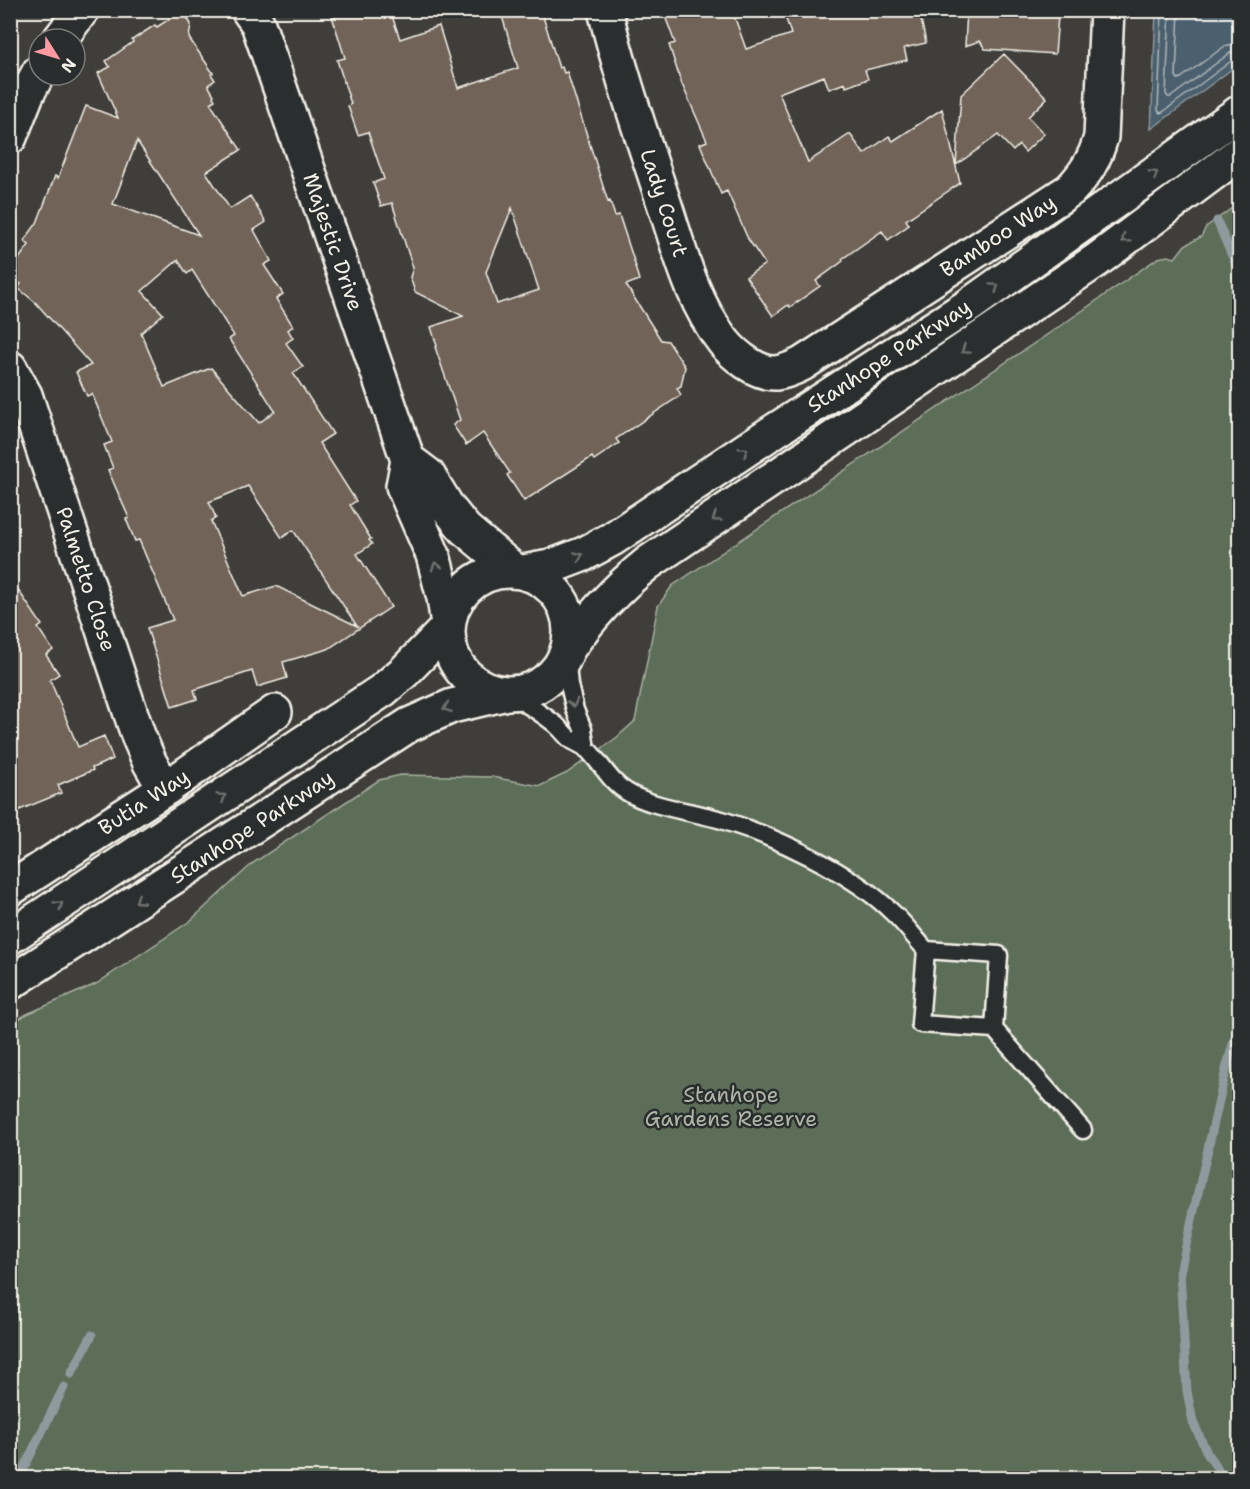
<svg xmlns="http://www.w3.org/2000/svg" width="1250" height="1489" font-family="'Shantell Sans',sans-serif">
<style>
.green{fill:#5b6e58;stroke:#a8b0a0;stroke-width:1.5}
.water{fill:#4b606e;stroke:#8f9a9f;stroke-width:1.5}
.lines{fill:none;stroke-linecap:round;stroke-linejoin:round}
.shore{stroke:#b0b7b7;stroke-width:1.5}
.stream{stroke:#8f9a9f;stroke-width:9}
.building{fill:#716458;stroke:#f4f1e8;stroke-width:1.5;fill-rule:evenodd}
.service-casing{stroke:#f4f1e8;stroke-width:21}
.minor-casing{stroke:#f4f1e8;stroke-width:38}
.secondary-casing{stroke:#f4f1e8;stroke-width:38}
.service{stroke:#2a2d2e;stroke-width:16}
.minor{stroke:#2a2d2e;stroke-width:33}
.secondary{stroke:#2a2d2e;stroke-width:33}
.oneway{stroke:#71726f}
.labels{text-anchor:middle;stroke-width:5;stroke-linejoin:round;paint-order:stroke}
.street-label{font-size:21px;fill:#f4f1e8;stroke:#2a2d2e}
.park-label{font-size:21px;fill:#afb6a7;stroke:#2a2d2e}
</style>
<rect width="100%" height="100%" fill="#3f3e3b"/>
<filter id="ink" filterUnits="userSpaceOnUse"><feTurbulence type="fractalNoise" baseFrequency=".0167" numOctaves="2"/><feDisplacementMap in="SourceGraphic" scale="12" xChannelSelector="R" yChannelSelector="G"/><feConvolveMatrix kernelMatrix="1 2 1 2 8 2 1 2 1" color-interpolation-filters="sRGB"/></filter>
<g filter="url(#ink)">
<!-- green -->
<path class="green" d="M1239,203V1478H11L10,1024L27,1014L96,984L190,921L253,863L379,780L401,775L492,777L540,786L567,773L616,738L635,721L658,606L672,586L1066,322L1158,258L1168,256L1175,258L1185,245L1201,237L1206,227Z"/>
<!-- water -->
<path class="water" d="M1156,11H1239L1240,63L1151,129Z"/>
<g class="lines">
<!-- shore -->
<path class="shore" d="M1162,10L1158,110L1160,113L1163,112L1234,59L1240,58
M1170,10L1166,94L1168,97H1171L1230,53L1240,51
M1179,10L1176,76L1178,79L1181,78L1225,46L1240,42"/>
<!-- stream -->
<path class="stream" d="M1217,221L1240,274
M71,1374L92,1335
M19,1478L64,1387
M1224,1478L1208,1455L1193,1422L1187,1391L1180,1272L1227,1065L1240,1020"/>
</g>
<!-- building -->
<path class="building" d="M330,10H390L400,39L439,26L458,88L518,68L500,10H541L559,68L562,67L564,73L567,72L608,202L610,201L615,216L619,215L636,267H635L639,280L626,285L661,340L668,341L685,367L681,386L677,388L681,395L616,439L619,443L594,460L592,457L524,501L507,475L510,473L483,433L466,445L453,425L460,420L435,347L437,346L431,327L463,316L415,292L410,277L413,268L392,203L381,206L373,183L384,179L368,132L358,135L348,106L351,104L337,60L345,58ZM512,208L539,290L497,304L486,272Z
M682,10H732L746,49L791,34L783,10H919L926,43L904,48L907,60L865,70L868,79L846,87L845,83L829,89L824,76L779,93L808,162L850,134L864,154L889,136L893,141L942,109L960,183L906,220L909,225L888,240L882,231L842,259L843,261L816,281L820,286L790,307L788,305L773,316L746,277L765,264L748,239L727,191L721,194L700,144L707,141L681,82L669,45L675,43L665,16Z
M967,10H1049V15L1058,16L1055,54L985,49L980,41L965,46Z
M177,14L186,16L191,24L189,38L213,73L211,74L215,80L208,85L214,95L213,97L215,100L210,103L241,150L206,172L230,209L250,196L266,222L254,230L271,261L264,265L283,294L276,299L293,326L288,330L293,338L286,343L303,367L293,373L333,434L319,443L356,501L350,505L371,539L369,540L372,544L357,554L391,607L328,649L283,662L287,678L257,687L252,671L194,690L197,699L172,707L147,628L173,620L139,540L135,541L126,519L129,518L108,470L113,468L104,445L112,442L92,394L87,396L76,372L91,365L36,303L18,288L21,284L10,277V271L29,245L24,241L37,223L55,176L58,178L86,106L118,118L98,73L110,67L106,61L133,42L132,40L155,25L157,27ZM137,141L199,235L113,204ZM178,260L187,274L192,270L234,336L229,339L275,411L259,423L211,368L164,387L141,333L163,314L142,291ZM248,486L282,538L293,530L357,626L276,586L243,596L211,521L216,518L209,502Z
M1004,54L1047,98L1028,117L1044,134L1025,152L1019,145L1013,151L998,135L956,165L961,95Z
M10,578L42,625L38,628L53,650L46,655L59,674L50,680L78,747L104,736L113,759L92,768L93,770L58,785L61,793L10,814Z"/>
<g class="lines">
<defs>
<path id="service" d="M566,655L569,685L575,710L583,729L586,749
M510,694C525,703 541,713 555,724C561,729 565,735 571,740C576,743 582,745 587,749C601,763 610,782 627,792C651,807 694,812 722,820C776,837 853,873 893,913C905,924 915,938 926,950L999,955L994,1029L1083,1130
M926,950L920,1024L994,1029"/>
<path id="minor" d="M248,10L258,24L408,460L403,486L433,555L444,598L448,624
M605,10C620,73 641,133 661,194C678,243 690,299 723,341C734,355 757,374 776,373C786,372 794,368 802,364L1070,190C1086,173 1095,159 1101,137L1107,10
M60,39L82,10
M10,137L27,94L39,72
M10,368L25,395L138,735L150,763L165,789
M408,460L428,475L448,508L465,529L515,571
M10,889L165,789L275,712"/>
<path id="secondary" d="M448 632a61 61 0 1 1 122 0a61 61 0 1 1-122 0Z
M524,572L550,567L584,554L612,539L768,435L968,306L1240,112
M568,649C590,617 617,588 648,563L1097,260L1240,153
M10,937L383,690L404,672L447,628
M10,983L409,725L452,706L503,694"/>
</defs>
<!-- service casing -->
<use href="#service" class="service-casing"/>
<!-- minor casing -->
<use href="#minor" class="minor-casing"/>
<!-- secondary casing -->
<use href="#secondary" class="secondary-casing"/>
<!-- service -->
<use href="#service" class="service"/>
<!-- minor -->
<use href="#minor" class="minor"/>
<!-- secondary -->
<use href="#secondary" class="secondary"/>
</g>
<!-- one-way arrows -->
<defs><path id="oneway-chevron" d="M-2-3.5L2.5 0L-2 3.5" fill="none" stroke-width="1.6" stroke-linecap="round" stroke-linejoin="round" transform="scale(1.5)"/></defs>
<g class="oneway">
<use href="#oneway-chevron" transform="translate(1154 174) rotate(-35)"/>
<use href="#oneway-chevron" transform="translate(1125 239) rotate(143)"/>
<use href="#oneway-chevron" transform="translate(995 287) rotate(-35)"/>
<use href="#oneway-chevron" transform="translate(965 350) rotate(146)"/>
<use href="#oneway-chevron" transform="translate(744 451) rotate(-34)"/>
<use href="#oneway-chevron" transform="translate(716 518) rotate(146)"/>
<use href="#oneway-chevron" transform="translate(579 556) rotate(-23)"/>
<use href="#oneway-chevron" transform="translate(436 566) rotate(-107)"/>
<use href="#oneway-chevron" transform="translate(573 703) rotate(75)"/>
<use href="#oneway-chevron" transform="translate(447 708) rotate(159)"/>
<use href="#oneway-chevron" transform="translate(222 797) rotate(-34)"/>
<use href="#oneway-chevron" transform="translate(139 900) rotate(147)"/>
<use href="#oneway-chevron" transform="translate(59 905) rotate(-34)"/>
</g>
</g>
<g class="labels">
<!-- street labels -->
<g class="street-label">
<text transform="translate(664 203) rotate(72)" y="7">Lady Court</text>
<text transform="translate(998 236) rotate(-33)" y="7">Bamboo Way</text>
<text transform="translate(333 242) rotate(71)" y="7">Majestic Drive</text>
<text transform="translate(889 356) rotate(-33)" y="7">Stanhope Parkway</text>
<text transform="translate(86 579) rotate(72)" y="7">Palmetto Close</text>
<text transform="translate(144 802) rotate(-33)" y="7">Butia Way</text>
<text transform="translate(252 827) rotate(-33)" y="7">Stanhope Parkway</text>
</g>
<!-- park labels -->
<g class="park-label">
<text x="731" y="1102">Stanhope<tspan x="731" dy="24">Gardens Reserve</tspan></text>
</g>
</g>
<!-- margin -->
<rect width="1250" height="1489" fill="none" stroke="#2a2d2e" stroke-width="36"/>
<rect x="18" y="18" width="1214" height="1453" fill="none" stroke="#f4f1e8" stroke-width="2" filter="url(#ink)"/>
<!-- north arrow -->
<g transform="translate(57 57) rotate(127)"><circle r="28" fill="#2a2d2e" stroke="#7b7b78" stroke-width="1.5"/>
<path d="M0-4.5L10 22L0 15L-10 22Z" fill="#ff9aa2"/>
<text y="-9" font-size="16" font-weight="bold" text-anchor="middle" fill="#f4f1e8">N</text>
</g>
</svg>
